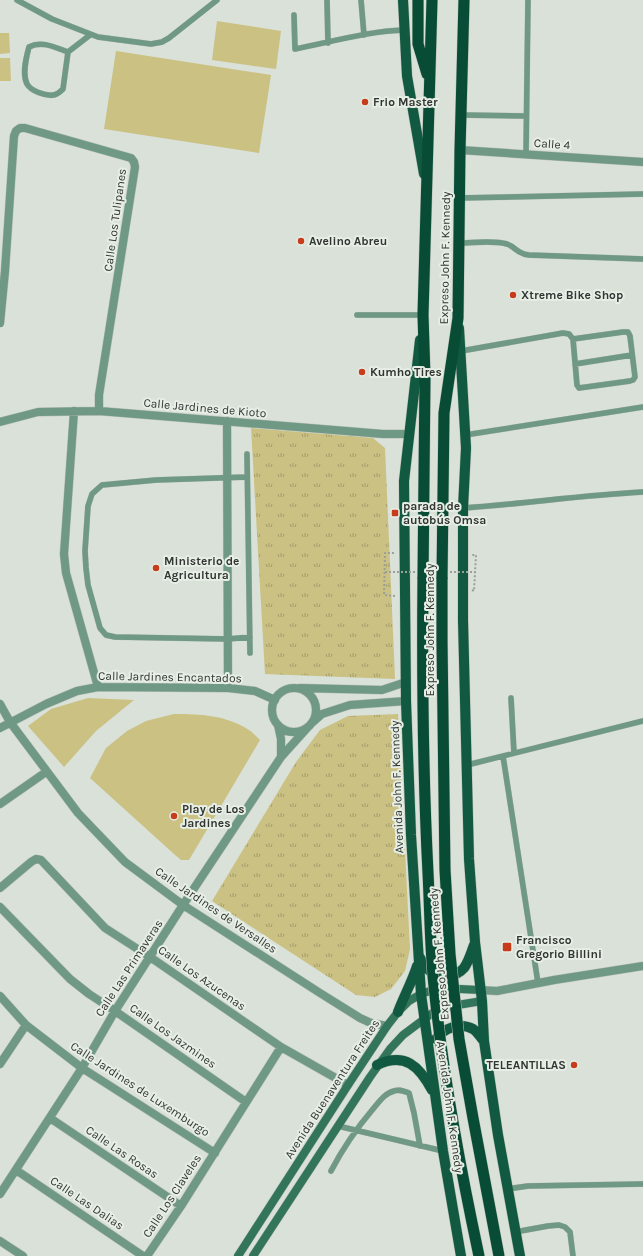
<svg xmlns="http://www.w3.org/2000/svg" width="643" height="1256" font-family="Karla,sans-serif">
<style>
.green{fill:#cbc183}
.park{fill:url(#park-tufts)}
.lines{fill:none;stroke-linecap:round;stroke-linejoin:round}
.service-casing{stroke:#b8bfb7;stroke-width:6}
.minor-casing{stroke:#b8bfb7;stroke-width:9}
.secondary-casing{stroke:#b8bfb7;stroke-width:9}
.primary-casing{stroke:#b8bfb7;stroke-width:11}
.trunk-casing{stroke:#b8bfb7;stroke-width:12}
.path{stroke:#9aa099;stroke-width:2;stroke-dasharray:2 2;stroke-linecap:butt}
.service{stroke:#6f9885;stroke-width:5.5}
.minor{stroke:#6f9885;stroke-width:8}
.secondary{stroke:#33755b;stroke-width:8}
.primary{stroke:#115940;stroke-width:10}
.trunk{stroke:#084c36;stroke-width:11}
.trunk-bridge-casing{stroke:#b8bfb7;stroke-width:12;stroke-linecap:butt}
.path-bridge{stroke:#9aa099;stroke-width:2;stroke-dasharray:2 2;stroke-linecap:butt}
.trunk-bridge{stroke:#084c36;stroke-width:11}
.poi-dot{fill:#c73d1c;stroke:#e6eee6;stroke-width:1.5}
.labels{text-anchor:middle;stroke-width:4;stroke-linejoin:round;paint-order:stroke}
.poi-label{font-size:12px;font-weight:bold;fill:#323531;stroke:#e6eee6;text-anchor:start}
.street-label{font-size:12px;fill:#323531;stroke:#e6eee6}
</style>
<defs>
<pattern id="park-tufts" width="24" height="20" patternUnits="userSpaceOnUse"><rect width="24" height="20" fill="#cbc183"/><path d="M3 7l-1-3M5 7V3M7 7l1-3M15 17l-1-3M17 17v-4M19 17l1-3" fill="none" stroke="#a59e6c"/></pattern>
</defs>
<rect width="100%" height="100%" fill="#d9e1d8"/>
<!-- green -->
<path class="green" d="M217,21L281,31L276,69L212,60Z
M0,33H9L10,53L0,54Z
M116,51L271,75L259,153L104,129Z
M0,58H10L11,81H0Z
M88,698L134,700L96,731L64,767L28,726L51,709Z
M174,714C200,714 226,715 249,730C253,732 256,737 260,740L189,860H181L174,854L90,778L106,748L127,731L146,721Z"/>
<!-- park -->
<path class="park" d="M251,428L373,438L385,448L395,679L265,674Z
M398,714L410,949L405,971L391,989L375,997L356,995L212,901L296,762L320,730L348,716Z"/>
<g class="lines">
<defs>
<path id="service" d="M17,0L52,19L98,37L151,44L162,42L169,38L217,0
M327,0L328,43
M361,0L364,35
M294,15L295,49C331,42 368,31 405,30
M68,52C56,48 42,40 29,47C26,58 22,74 27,84C31,91 45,96 53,95C57,95 60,92 63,89L68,52L90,35
M461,115L526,116
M526,154L528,0
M459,198L643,194
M459,243C473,243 493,240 507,244C516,247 517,254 529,255L643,259
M357,315H423
M461,351L563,333L569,334L573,339L577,385L579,388L630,381L633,380L635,377L630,336L628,332H623L573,339
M575,364L632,355
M465,435L643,407
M247,454L250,653
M247,477L156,480L102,485L92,494L88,506L85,551L86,568L88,585L100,628L106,635L115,637L228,639L250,637
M463,508C523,504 583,495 643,492
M511,698L514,753
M503,756L538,983
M467,765L643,721
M338,1126L443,1151
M331,1171C343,1148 356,1129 373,1109C379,1102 385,1093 394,1091C399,1089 403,1091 409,1093L414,1113L420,1146
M507,1189L528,1186L643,1184
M515,1232L548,1226L559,1225L565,1227L570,1232L573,1256"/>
<path id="minor" d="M460,150L643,162
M0,323L5,271L14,136L16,131L20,128H25L131,158L134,162L135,167L99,395V411
M74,411L64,554L66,573L98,687
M227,421L228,688
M0,422L38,412L99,411L383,434H409
M300,688L382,690L406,682
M272 710a22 22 0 1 1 44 0a22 22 0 1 1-44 0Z
M0,704L10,722L78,813L125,862L183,905L320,993L360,1018L371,1023L387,1026
M313,722L322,714L350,705L406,701
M278,725L281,739V757
M0,728L46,704L77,691L98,687L228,688L255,691L275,700
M0,804L46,772
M0,888L31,862L36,859L41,860L105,928L150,957L281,1047L348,1085
M0,907L70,979L89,994L115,1011L246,1102
M480,990L497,991L554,980L643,966
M0,996L26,1025L82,1068L215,1153
M0,1064L26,1025
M50,1118L181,1206
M16,1170L143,1256
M0,1194L82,1068L115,1011L183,905L281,757L308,727
M0,1241L23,1256
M147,1256L181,1206L281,1047"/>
<path id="secondary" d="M238,1256L348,1085L387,1026L398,1012L409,1001L421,994L439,988L480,990
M253,1256L370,1077L390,1049L403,1035L439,1008L482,1001"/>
<path id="primary" d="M403,0L407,76L424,174
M459,328L466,448L463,508V620L469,859L475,942L482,1001L484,1041L498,1135L520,1256
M420,340L404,481L406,701L411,835L421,994L443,1151L461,1256
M419,956C422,961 425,967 430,971C439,980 456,977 464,968C469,961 471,953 474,945
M398,1012C404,996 412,982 417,966
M436,1039C444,1028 460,1022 473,1029C478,1032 480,1037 484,1041
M377,1065C405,1052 419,1066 432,1090"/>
<path id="trunk" d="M418,0V44L427,74
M423,579L425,377L423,315L432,0
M442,579L444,413L458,318L460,150L464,0"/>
</defs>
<!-- service casing -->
<use href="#service" class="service-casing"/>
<!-- minor casing -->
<use href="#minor" class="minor-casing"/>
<!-- secondary casing -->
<use href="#secondary" class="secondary-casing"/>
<!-- primary casing -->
<use href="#primary" class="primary-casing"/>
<!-- trunk casing -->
<use href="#trunk" class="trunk-casing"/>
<!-- path -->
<path class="path" d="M472,590L474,591L476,555H472
M395,596L384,595L385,553H396"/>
<!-- service -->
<use href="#service" class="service"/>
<!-- minor -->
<use href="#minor" class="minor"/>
<!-- secondary -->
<use href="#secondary" class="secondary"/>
<!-- primary -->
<use href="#primary" class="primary"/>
<!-- trunk -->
<use href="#trunk" class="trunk"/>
<defs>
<path id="trunk-bridge" d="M423,579C422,677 423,775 428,873C430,911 430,949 434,986C443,1077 460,1167 479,1256
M442,579V641L445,870L450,954L459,1039L473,1118L499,1256"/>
</defs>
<!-- trunk-bridge casing -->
<use href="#trunk-bridge" class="trunk-bridge-casing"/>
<!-- path-bridge -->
<path class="path-bridge" d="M385,572H415
M450,572H475"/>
<!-- trunk-bridge -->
<use href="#trunk-bridge" class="trunk-bridge"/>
</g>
<!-- markers -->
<g class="poi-dot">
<circle cx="365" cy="102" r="4"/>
<circle cx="301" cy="241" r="4"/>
<circle cx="513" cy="295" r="4"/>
<circle cx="362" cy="372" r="4"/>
<rect x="391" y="509" width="8" height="8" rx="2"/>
<circle cx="156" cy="568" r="4"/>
<circle cx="174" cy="816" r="4"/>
<rect x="502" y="942" width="10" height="10" rx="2"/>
<circle cx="574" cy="1065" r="4"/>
</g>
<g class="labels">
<!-- poi labels -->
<g class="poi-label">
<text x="373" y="106">Frio Master</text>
<text x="309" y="245">Avelino Abreu</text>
<text x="521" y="299">Xtreme Bike Shop</text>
<text x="370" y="376">Kumho Tires</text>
<text x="403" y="510">parada de<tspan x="403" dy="14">autobús Omsa</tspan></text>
<text x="164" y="565">Ministerio de<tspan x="164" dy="14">Agricultura</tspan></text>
<text x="182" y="813">Play de Los<tspan x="182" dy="14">Jardines</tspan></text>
<text x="516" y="944">Francisco<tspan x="516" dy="14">Gregorio Billini</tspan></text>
<text x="566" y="1069" text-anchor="end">TELEANTILLAS</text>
</g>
<!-- street labels -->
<g class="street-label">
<text transform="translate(552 144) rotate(4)" y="4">Calle 4</text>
<text transform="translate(115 220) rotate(-82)" y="4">Calle Los Tulipanes</text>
<text transform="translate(445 258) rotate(-89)" y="4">Expreso John F. Kennedy</text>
<text transform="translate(205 408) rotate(5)" y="4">Calle Jardines de Kioto</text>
<text transform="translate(430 630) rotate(-90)" y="4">Expreso John F. Kennedy</text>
<text transform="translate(170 677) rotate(1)" y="4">Calle Jardines Encantados</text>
<text transform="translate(397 787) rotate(-92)" y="4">Avenida John F. Kennedy</text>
<text transform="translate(216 910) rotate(34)" y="4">Calle Jardines de Versalles</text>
<text transform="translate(439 954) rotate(-95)" y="4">Expreso John F. Kennedy</text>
<text transform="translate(129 968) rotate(-57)" y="4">Calle Las Primaveras</text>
<text transform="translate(202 978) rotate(35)" y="4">Calle Los Azucenas</text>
<text transform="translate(173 1036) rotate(35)" y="4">Calle Los Jazmines</text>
<text transform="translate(140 1089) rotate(33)" y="4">Calle Jardines de Luxemburgo</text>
<text transform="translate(332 1089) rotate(-57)" y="4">Avenida Buenaventura Freites</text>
<text transform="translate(450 1107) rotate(82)" y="4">Avenida John F. Kennedy</text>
<text transform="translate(122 1152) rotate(34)" y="4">Calle Las Rosas</text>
<text transform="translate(172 1196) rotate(-57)" y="4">Calle Los Claveles</text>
<text transform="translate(87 1203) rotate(34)" y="4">Calle Las Dalias</text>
</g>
</g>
</svg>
